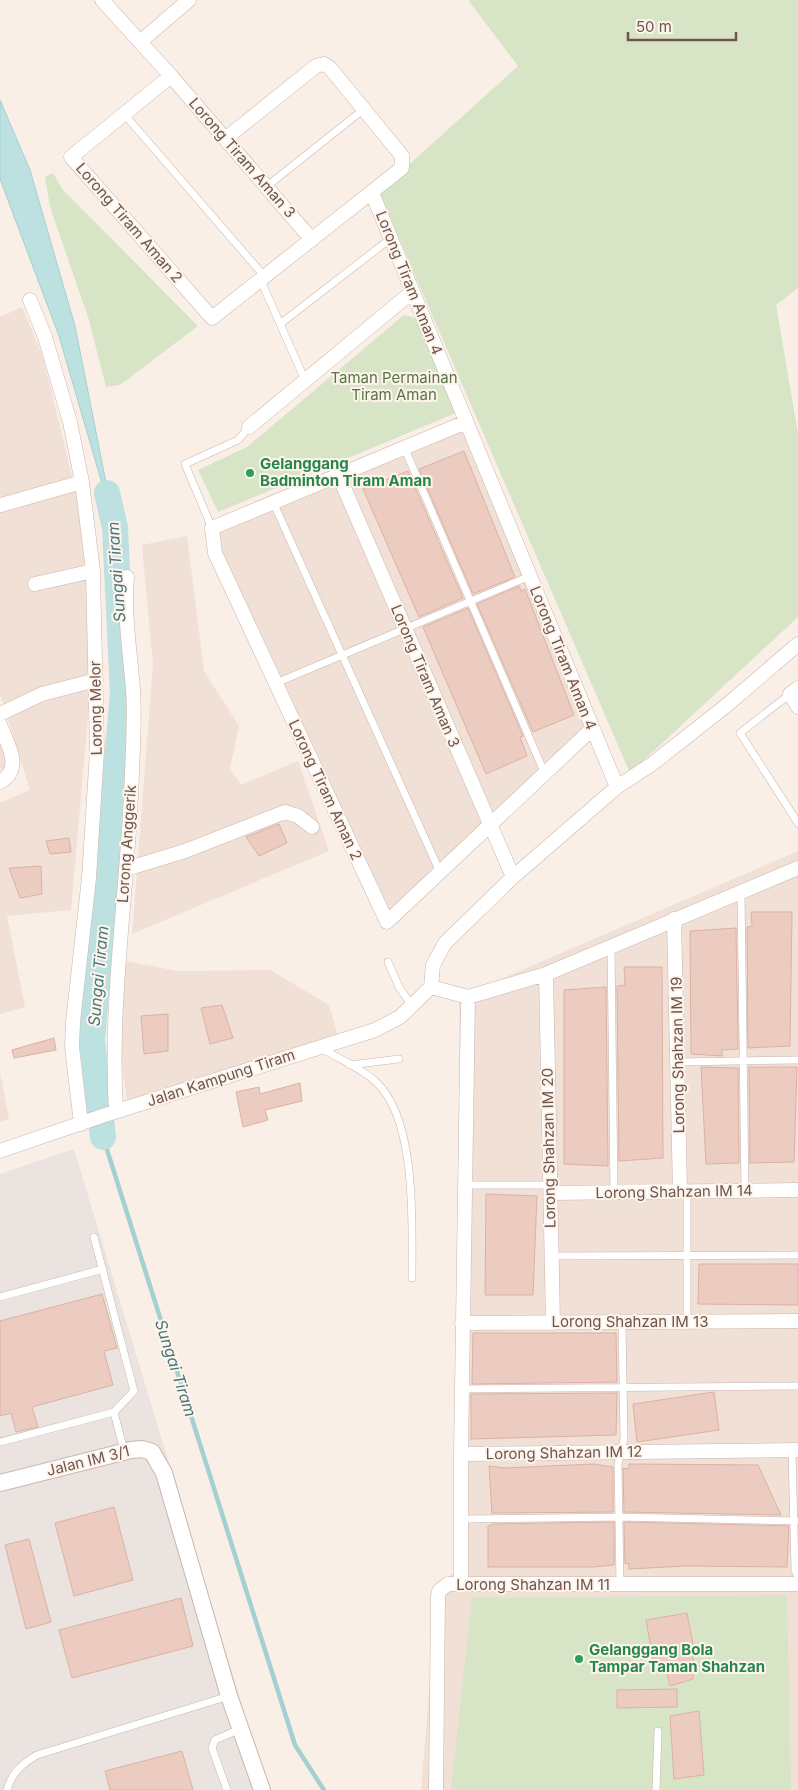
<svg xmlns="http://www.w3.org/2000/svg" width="798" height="1790" font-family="Inter,sans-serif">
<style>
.residential{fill:#f0e0d5}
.industrial{fill:#eae3df}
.green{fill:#d7e5c6}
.water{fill:#bde0e1;stroke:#a4d0d1}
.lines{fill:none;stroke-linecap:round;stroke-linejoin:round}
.stream{stroke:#a4d0d1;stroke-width:4.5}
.river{stroke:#bde0e1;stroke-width:26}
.building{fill:#ecccc1;stroke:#dcb1a3}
.service-casing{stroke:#c9b6ad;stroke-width:8}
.minor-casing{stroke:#c9b6ad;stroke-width:15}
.tertiary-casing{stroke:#c9b6ad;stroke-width:18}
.service{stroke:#fff;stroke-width:7}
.minor{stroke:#fff;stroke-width:14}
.tertiary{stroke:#fff;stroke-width:16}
.leisure-dot{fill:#2e9e5b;stroke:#fdf4ec;stroke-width:2}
.labels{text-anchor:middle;stroke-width:4;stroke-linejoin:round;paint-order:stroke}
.street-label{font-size:15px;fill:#6f554e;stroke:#fdf4ec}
.park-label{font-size:15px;fill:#5b7447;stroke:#fdf4ec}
.leisure-label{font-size:15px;font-weight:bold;fill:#27864d;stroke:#fdf4ec;text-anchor:start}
.water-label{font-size:16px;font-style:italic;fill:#47787a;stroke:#fdf4ec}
</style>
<rect width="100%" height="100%" fill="#f9efe6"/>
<!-- residential -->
<path class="residential" d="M22,307L43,357L84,526L90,693L71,910L7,916L25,1007L0,1014V803L30,790L0,694V317Z
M464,428L594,735L387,922L205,531L338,474Z
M187,536L204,671L239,726L230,769L241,785L298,761L329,851L132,934L153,665L142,545Z
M0,722L15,764L0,770Z
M798,851V1790H421L438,1584L463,1566L459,992L480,988Z
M125,961L178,971L270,970L329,1005L339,1039L127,1102L119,1041Z
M0,1072L9,1119L0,1122Z"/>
<!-- industrial -->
<path class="industrial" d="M74,1149L259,1761L268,1790H0V1174Z"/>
<!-- green -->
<path class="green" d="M468,0H798V288L776,305L798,433V617L630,773L379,192L518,66Z
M53,173L63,190L198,326L120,385L106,387L89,320L50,207L45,177Z
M404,315L420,319L456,413L218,512L198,470L247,447Z
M787,1595L791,1790H451L472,1598Z"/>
<!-- water -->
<path class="water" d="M0,100L30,170L75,326L115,528L59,336L0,179Z"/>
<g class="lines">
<!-- stream -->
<path class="stream" d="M103,1137L295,1745L324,1790"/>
<!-- river -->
<path class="river" d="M103,1137L92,1040L123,693L115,528L107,493"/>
</g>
<!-- building -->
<path class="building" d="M464,451L515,577L473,594L419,469Z
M408,471L463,598L419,617L363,489Z
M519,586L521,591L525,589L574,715L533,732L477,604Z
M468,608L523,736L520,737L527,756L486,774L423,627Z
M279,824L287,843L259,856L246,837Z
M69,838L71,852L50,854L46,841Z
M41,866L42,894L20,898L9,868Z
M751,912H792L790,1046L748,1048L747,927L752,926Z
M736,928L738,1049L722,1050V1056L691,1054L690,931Z
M624,967H662L663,1158L619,1161L617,986L625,985Z
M606,987L608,1166L564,1164V990Z
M222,1005L233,1038L210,1044L201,1008Z
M168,1014V1051L144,1054L141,1016Z
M54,1038L56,1050L14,1058L12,1050Z
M701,1067L738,1068L739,1163L706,1164Z
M749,1067H797L794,1162L750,1163Z
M300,1083L302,1101L265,1110L268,1120L243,1127L236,1092L259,1087L260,1094Z
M486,1194L537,1196L533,1295H485Z
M699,1264H798V1305L698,1304Z
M102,1294L117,1348L104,1351L113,1385L32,1407L38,1427L16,1432L11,1413L0,1416V1321Z
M473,1333H616L617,1382L472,1384Z
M714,1392L719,1430L637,1442L633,1404Z
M617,1393L616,1435L471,1439V1394Z
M594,1464L613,1467V1512L492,1513L489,1466L505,1468Z
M629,1464L758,1465L781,1515L624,1512L623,1468L629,1469Z
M114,1507L133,1580L74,1596L55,1523Z
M614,1522V1565L594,1567H488V1526L493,1524Z
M624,1522L789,1526L787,1567L686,1566L629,1569V1563L625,1564Z
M29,1539L51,1622L26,1629L5,1545Z
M181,1598L193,1646L72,1678L59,1630Z
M687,1613L693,1644V1679L670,1686L664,1662L654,1666L646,1620Z
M677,1689V1707L617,1708V1690Z
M699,1711L704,1775L674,1779L670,1716Z
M182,1751L193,1790H110L105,1771Z"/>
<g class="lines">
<defs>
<path id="service" d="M124,114L265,277
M266,187L364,109
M261,281L305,380
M280,324L390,239
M404,447L545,774
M273,502L440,872
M212,528L185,464L238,440L249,427
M276,683L530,576
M790,694L740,733L798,823
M741,892L745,1191
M611,946L614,1192
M388,962L399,987L412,1006
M320,1047C338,1059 360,1067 376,1082C417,1119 412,1226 412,1278
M679,1062L798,1060
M350,1065L399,1059
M464,1185H550
M687,1191V1322
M94,1237L134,1391L114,1412
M551,1256L798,1255
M0,1297L103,1269
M461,1389L798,1386
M0,1442L114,1412L124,1451
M792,1451L795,1570L798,1577
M462,1519L619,1517L798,1521
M620,1585L618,1464L624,1439L622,1323
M7,1790C12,1772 22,1764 37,1755L229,1696
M227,1790L212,1748L215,1740L240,1729
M656,1790L658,1731"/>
<path id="minor" d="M102,0L171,76L312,240
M140,42L189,0
M171,76L71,157L212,318L402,168V156L330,68L324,64L316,66L225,139
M372,193L617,787
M30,300L45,337L70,422L82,482L93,571L97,751L89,878L73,1022L72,1047L81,1124
M466,422L212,528L215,553L387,922L593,728
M249,427L412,292
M338,474L513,877
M1,505L82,482
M35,584L93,571
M798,688L790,694L798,707
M0,714L42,694L96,680
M0,725C7,743 24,769 0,782
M126,869L185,851L285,812L298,816L312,827
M674,919L680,1191
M546,974L553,1323
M431,987L433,965L445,943L513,877L617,787L652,764L727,705L798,644
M431,987L468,997L546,974L798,868
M116,1111C109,997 129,884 132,770C133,744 135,717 133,690C130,651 124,618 127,577
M0,1151L108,1114L375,1030L400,1017L431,987
M551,1193L798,1190
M462,1323L798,1321
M461,1454L468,997
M461,1584V1454L798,1450
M436,1790L438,1596L439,1591L448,1584H798"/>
<path id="tertiary" d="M0,1483L131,1450L142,1449L152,1452L164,1473L229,1696L262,1790"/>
</defs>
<!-- service casing -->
<use href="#service" class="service-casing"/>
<!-- minor casing -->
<use href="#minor" class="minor-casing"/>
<!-- tertiary casing -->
<use href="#tertiary" class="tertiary-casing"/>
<!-- service -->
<use href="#service" class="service"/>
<!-- minor -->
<use href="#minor" class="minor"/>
<!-- tertiary -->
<use href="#tertiary" class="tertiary"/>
</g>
<!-- markers -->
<g class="leisure-dot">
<circle cx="250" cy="473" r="5"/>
<circle cx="579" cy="1659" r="5"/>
</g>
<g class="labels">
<!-- street labels -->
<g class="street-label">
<text transform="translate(242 158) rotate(49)" y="5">Lorong Tiram Aman 3</text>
<text transform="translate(129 223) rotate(49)" y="5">Lorong Tiram Aman 2</text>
<text transform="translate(409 283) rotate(68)" y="5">Lorong Tiram Aman 4</text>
<text transform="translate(563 658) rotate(68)" y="5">Lorong Tiram Aman 4</text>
<text transform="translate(425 676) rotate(67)" y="5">Lorong Tiram Aman 3</text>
<text transform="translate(96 708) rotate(-91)" y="5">Lorong Melor</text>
<text transform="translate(325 790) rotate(65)" y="5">Lorong Tiram Aman 2</text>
<text transform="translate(127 844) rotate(-86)" y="5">Lorong Anggerik</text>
<text transform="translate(678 1055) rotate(-91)" y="5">Lorong Shahzan IM 19</text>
<text transform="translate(221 1078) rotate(-18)" y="5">Jalan Kampung Tiram</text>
<text transform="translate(549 1148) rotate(-91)" y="5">Lorong Shahzan IM 20</text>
<text transform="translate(674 1192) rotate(-1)" y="5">Lorong Shahzan IM 14</text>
<text x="630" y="1327">Lorong Shahzan IM 13</text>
<text transform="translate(564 1453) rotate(-1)" y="5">Lorong Shahzan IM 12</text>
<text transform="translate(88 1461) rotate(-14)" y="5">Jalan IM 3/1</text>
<text x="533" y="1590">Lorong Shahzan IM 11</text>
</g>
<!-- park labels -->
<g class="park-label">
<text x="394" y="383">Taman Permainan<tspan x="394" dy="17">Tiram Aman</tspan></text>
</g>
<!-- leisure labels -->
<g class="leisure-label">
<text x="260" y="469">Gelanggang<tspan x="260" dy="17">Badminton Tiram Aman</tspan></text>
<text x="589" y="1655">Gelanggang Bola<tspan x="589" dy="17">Tampar Taman Shahzan</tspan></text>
</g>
<!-- water labels -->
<g class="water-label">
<text transform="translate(116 572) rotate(-94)" y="6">Sungai Tiram</text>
<text transform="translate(98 976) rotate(-85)" y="6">Sungai Tiram</text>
<text transform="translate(176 1368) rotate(72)" y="6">Sungai Tiram</text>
</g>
</g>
<!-- scale -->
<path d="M628 32v8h108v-8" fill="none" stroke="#6f554e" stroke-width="2.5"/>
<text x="636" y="32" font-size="15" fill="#6f554e" stroke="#fdf4ec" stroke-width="4" paint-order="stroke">50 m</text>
</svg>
